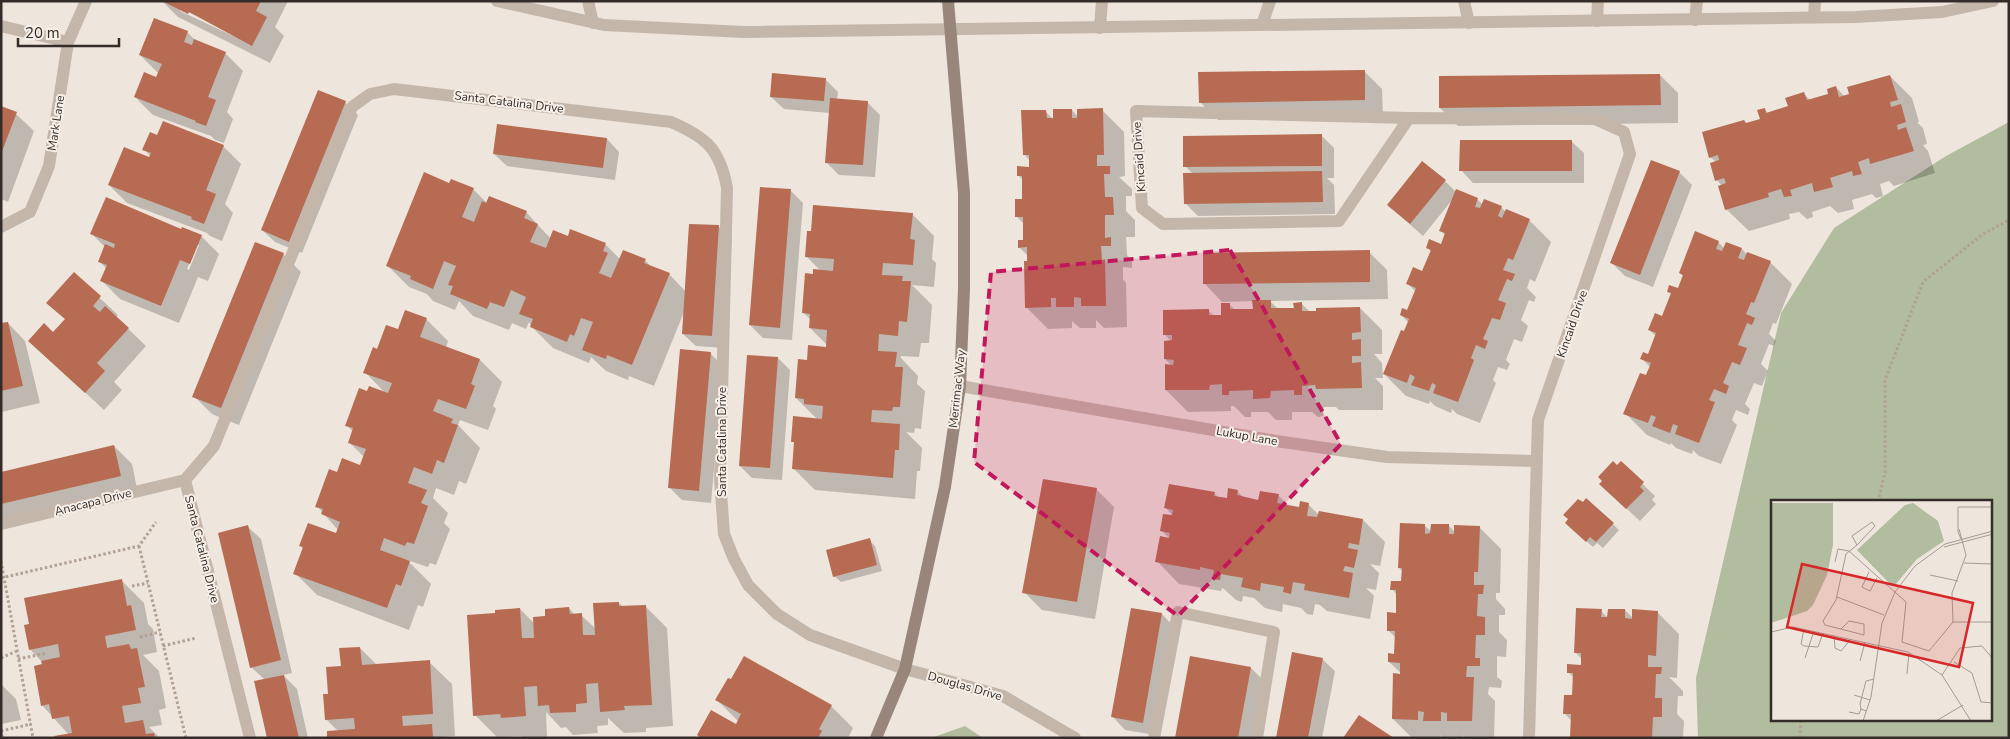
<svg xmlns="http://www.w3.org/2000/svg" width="2010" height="739" font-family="'Nunito Sans',sans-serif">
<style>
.green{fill:#b2bc9e;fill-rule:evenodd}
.shadow{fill:#0003;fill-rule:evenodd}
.building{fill:#b76b52}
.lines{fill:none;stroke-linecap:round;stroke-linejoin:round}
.path{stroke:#b1a094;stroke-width:3;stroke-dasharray:2.5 2.5;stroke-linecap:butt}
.lane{stroke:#c5b6aa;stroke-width:12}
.street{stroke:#c5b6aa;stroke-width:12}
.secondary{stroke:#98867b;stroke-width:12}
.marked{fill:#c2185b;fill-opacity:0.2;stroke:#c2185b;stroke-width:4;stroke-dasharray:10 6;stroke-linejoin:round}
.labels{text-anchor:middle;stroke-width:4;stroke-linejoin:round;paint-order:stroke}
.street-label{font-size:12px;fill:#332c28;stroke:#f7f0e8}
.inset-road{fill:none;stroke:#a39c94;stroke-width:1}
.view{fill:#d62828;fill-opacity:0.15;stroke:#d62828;stroke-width:2.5}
.inset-edge{fill:none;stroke:#332c28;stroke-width:2.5}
</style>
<rect width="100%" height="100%" fill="#eee6dc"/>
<!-- green -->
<path class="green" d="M2009,122V738H1698L1696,678L1781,313L1834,228L1946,156ZM1772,502H1991V720H1772Z
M965,726L983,738H931Z"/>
<!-- shadow -->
<path class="shadow" d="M162,1H288L275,27L284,36L270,63L178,17ZM180,8L247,40L246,42L180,11Z
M187,32L197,42L225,53L243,71L227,112L233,119L224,143L215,140L211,136L153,115L135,97L157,78L158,73L140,55Z
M1364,71L1382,89L1383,118L1218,120L1200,102Z
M1660,75L1678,93V123L1458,126L1440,108Z
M1890,76L1912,98L1919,122H1917L1923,128L1927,144L1923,145L1928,151L1935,173L1894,186L1889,181L1880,184L1883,196L1876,198L1872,194L1852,200L1854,209L1838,213L1830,206L1812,212L1813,217L1807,219L1799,212L1789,214L1790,219L1749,231L1726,209L1722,186L1717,180L1716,162L1710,157L1747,124L1761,120L1764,109L1769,114L1789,107L1804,94L1810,100L1830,95L1836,87L1845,97Z
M825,79L838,92L837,100L867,102L880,115L875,177L839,175L826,162L830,113L784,109L771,97Z
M345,102L358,115L302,253L275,242L262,230Z
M1,108L16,114L34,131L8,202L1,199Z
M1072,110L1078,117L1102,110L1124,132L1125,176L1119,177L1132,189V196H1126V211L1135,220V237H1126L1127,255L1132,261V268L1123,267V279L1126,283L1127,327L1104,328L1096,320V328H1080L1072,321V328L1048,329L1026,307L1029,257L1019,247L1024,241V224L1017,217L1023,200V180L1019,176L1030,168V161L1024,154L1046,112L1054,120Z
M1321,135L1334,148V178H1327L1334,185L1335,214L1198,216L1185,203L1193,174L1185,166Z
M607,139L619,152L615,180L507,166L494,154Z
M1571,141L1584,153V183H1473L1461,170Z
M223,146L241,164L225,204L233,213L222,241L210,236L207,233L127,203L109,185L150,159L151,157L144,149Z
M1679,172L1692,185L1653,287L1625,276L1612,263Z
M1445,181L1456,192L1478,200L1483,205L1501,207L1506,212L1529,220L1551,242L1535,282L1530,279L1527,288L1536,297L1534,302L1529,300L1521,320L1528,326L1522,342L1514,339L1506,360L1510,364L1507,370L1498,367L1493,380L1496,383L1480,423L1457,414L1452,409L1451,413L1435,406L1430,401L1429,404L1406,396L1384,374L1409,323L1401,315L1408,311L1416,292L1408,284L1423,272L1431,251L1427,248L1442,246L1445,235L1441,231L1452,200L1423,236L1388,205Z
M450,185L473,189L487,203L526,212L551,239L568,237L571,230L606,245L620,259L645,260L652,268L669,274L686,292L690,225L719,227L732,239L724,348L696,346L683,334L684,312L654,386L629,376L628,380L606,371L591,357L589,363L553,348L531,326L529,322L526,329L512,323L509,330L473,316L459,301L455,310L433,301L427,294L409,287L387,265Z
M791,191L803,203L792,340L763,338L750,325Z
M912,214L934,236L932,259L936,263L934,287L912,285L932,305L929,343H921L919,357L901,356V358L918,376L917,384L925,391L921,429L915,428L914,433L906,432L922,448L920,471H917L915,499L815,490L793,468L795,444L792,441L818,420L796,398L808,361L827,348V345L810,328L811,320L803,312L814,275L821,271L806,256Z
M182,231L201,236L219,254L208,281L198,277L179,323L120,299L102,281L107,269L99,261L105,247L92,234ZM197,245H199L189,270L187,269Z
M1718,242L1724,248L1726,243L1742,249L1747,255L1770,262L1792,284L1776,324L1773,323L1769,334L1776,341L1774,346L1769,344L1761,364L1768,371L1762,386L1754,383L1745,404L1750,409L1748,415L1736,410L1732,420L1737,425L1721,464L1699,456L1693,450L1692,454L1676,448L1671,443L1670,445L1647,435L1625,413L1650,367L1642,359L1648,356L1656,336L1649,330L1663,317L1672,295L1668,291L1679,290L1684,277L1680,273Z
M1369,252L1387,270L1388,299L1270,301L1278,309H1295L1302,304L1311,313L1360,308L1382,330V354H1374L1382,363L1383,378H1375L1383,386V410H1339L1336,407H1324L1323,416L1318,417L1312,412H1292V420H1276L1268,412H1251V417H1245L1234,406H1231V411L1188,412L1166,390L1172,366L1165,359L1172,342L1164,334L1209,311L1214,316L1222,317L1229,304L1235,310H1254L1253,301L1222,302L1205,284Z
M283,254L301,272L239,425L212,414L194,396Z
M74,274L118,315L116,317L146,346L114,382L122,390L104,410L30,341L53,333L66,320L48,303Z
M426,319L448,341L446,348L480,360L502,382L493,406L496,409L488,430L460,420L458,425L480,448L466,484L459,481L454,495L436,488L433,498L448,513L444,523L450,529L436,565L430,563L428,567L407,560L431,584L423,607L418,605L409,630L317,595L295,573L304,549L300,546L336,534L338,530L317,506L338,474L361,467L364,457L349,442L353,432L347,425L387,395L365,372L378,351L398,331Z
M8,323L25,341L40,403L1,412V325Z
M710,353L723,366L711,503L682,500L670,488Z
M778,358L790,370L782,480L752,478L740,466Z
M114,446L132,464L138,493L1,526V473Z
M1621,463L1655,496L1652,500L1656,504L1640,521L1613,496L1617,467Z
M1096,489L1114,507L1095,619L1042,610L1024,592Z
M1237,491L1244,498L1259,501L1278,495L1290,507L1300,508L1308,504L1319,515L1363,520L1385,542L1380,566L1370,564L1379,573L1376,590L1366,588L1374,596L1370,619L1327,611L1320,605L1315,604L1313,615L1307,614L1301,608L1283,604L1282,612L1265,608L1254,598L1243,596L1242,602L1236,600L1224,589L1222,588L1221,591L1179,584L1157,561L1170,539L1162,531L1174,517L1166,508L1214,493L1219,498L1228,499Z
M1613,524L1619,530L1603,548L1597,543L1593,547L1572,529Z
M1425,526L1432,532L1449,526L1455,532L1479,527L1501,549L1500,593H1496V599L1505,609V615H1499V632L1507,640L1506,657L1497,656V677L1502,681L1501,688L1489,687L1488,694L1495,701L1494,738H1465L1463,735V738H1442L1440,735V738H1412L1393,719L1403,675L1389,662L1395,655L1396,638L1388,630L1397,614V595L1392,589L1403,582V572L1399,568Z
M248,527L261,539L292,673L283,675L297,689L308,738H268L265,680L251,667Z
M869,540L875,546L882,571L841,582L834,576Z
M122,581L144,603L148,624L153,629L157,652L143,655L159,671L166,708L159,710L162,725L149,727L160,738H56L69,735L42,705L43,666L42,662L30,649Z
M619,603L623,607L645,606L667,628L673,726L646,728V732L624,733L608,718V725L597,726L598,733L573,735L566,727L561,728L546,712L547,738H523L521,736L497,737L475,715L496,614L520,609L535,624L546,617L569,608L575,615H581L596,629Z
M1132,609L1162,614L1174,627L1155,735L1125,730L1113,717Z
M1625,610L1633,618L1657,612L1679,634L1677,678L1669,677L1683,691V696H1678L1677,714L1684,721L1683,738H1572V721L1564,713L1573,697L1574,678L1568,672L1582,666V659L1575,652L1601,611L1608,618Z
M360,648L377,665L429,662L452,684L455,736L443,737L444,738H328L339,732L326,719L329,695L342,667Z
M1322,659L1335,671L1322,738H1277Z
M1251,668L1269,686L1259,738H1176Z
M1,684L16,699L21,720L1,724Z
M717,700L831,706L853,728L848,738H701L736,726L739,722Z
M1,726L4,737H1Z"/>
<!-- building -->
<path class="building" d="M162,1H261L256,11L267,17L252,46L189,12L188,14Z
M154,18L188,31L184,42L192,45L194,39L226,52L208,97L216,100L206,126L195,122L196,121L134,97L144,72L156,77L162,64L139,55Z
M1365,70V100L1199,103L1198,72Z
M772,73L826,78L824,101L770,97Z
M1660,74L1661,105L1439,108V76Z
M1890,75L1898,100L1890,102L1891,107L1901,104L1906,122L1897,125L1898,130L1906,127L1914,151L1870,164L1869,158L1858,162L1862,174L1853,176L1852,171L1830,178L1833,187L1814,192L1812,183L1790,190L1792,196L1784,197L1781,189L1768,193L1769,197L1725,210L1718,186L1726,183L1724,178L1715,181L1710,163L1719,160L1718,155L1709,158L1702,132L1744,120L1746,123L1760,119L1757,110L1765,108L1766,113L1788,106L1785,98L1804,92L1807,100L1828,94L1827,89L1836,86L1839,97L1849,94L1847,87Z
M318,90L346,101L289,242L261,230Z
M830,98L868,101L863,165L825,163Z
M1,106L17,112L1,154Z
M1103,108L1104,155H1097V166H1110V174H1104L1105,197H1113L1114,215H1105V238L1111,237V246H1101L1102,260L1105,259L1106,306H1081V298L1074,297V307H1056V298H1051V307L1025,308L1024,261H1027V247L1018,248V240H1023V217H1015V199H1022V176H1017V166L1029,167V155H1023L1021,110H1046L1047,118H1053V109H1072V118H1077V109Z
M163,121L224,145L206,190L216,194L204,224L191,219L192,217L108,185L124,147L149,157L151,153L142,150L150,132L157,135Z
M497,124L607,138L603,168L493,154Z
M1322,134V166L1183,167V136Z
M1460,140H1572V171H1459Z
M1651,160L1680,171L1640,275L1610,263Z
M1422,161L1446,180L1410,224L1387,205Z
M1322,171L1323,202L1184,204L1183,173Z
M424,172L449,183L451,179L474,188L462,217L474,222L482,201L486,203L489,196L527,211L524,218L538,224L530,242L546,248L553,230L568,236L570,229L606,243L603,251L608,253L599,273L611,278L623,250L646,259L644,263L670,273L632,365L607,355L606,359L582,350L593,322L581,318L574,336L570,334L567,342L530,327L533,319L519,314L526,297L511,290L504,307L490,302L487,309L450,294L453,286L448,285L456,266L444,261L433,289L410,279L411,276L386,266Z
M760,187L791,189L780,328L749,325Z
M1456,189L1478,198L1475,207L1480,208L1484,199L1502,206L1498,216L1502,218L1506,209L1530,219L1513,260L1508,258L1503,270L1515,274L1512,281L1507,279L1498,300L1506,303L1500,320L1492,318L1483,339L1488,341L1485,349L1476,345L1471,358L1474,360L1458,402L1433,393L1436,385L1432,383L1429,391L1411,385L1415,377L1410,374L1407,383L1383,374L1401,330L1404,331L1409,319L1400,315L1402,308L1407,310L1416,288L1406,284L1413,267L1422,271L1431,250L1426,248L1429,239L1441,244L1445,233L1439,231Z
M106,197L181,229L182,227L202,235L190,264L180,260L161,306L100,281L107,265L98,262L105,244L114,248L115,244L90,234Z
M813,205L913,213L910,239L915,240L913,265L883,263L882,275L903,276L902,281H911L907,322L899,321L898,336L879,334L878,351L897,352L895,367H903L900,407H893L892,411L872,410L871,422L900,424L899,450H895L893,478L792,469L794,442H791L793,416L822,419L823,406L804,404V399L795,398L798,359L807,360L808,345L826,347L827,330L809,328L810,314L802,313L805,273L813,274V269L833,271L834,259L805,257L807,231H811Z
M689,224L719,225L712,336L682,334Z
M1695,231L1719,241L1716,249L1722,251L1726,242L1742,248L1738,258L1744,260L1747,252L1771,261L1754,303L1751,302L1746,314L1755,318L1752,325L1747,323L1738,345L1747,348L1740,365L1732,362L1723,383L1729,386L1726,394L1714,389L1709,400L1715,402L1699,443L1675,434L1678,426L1673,424L1670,433L1652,426L1656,417L1651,415L1648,423L1623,414L1640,373L1646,375L1651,363L1640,359L1643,352L1648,354L1656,333L1648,330L1655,313L1662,316L1671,293L1667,292L1669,285L1678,288L1683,275L1679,273Z
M255,242L284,253L221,408L192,397Z
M1370,250V282L1203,284V253Z
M74,272L101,296L93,306L100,312L105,306L129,328L97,363L105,371L85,393L28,341L44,323L53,332L65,319L46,303Z
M1252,300H1271V308H1294L1293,303L1302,302V311H1316V308L1360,307L1361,332L1352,333V340L1361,339V356H1352V363L1361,362L1362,388L1316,389L1315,385L1302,386V395H1294V390L1271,391L1270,398L1253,399V390L1229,391V395H1222V384L1210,385L1209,390H1165V364L1173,365L1174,360L1164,359V341L1172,340V335H1163V310L1209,309V315H1221V303H1230V309H1253Z
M405,310L427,318L420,337L480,359L471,384L475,386L466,409L438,399L433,411L453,419L451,423L458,425L444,463L437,460L432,474L414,467L408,483L427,490L421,503L428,506L414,544L407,542L405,546L384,538L380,550L410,561L401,586L396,584L387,608L293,574L303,547L299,546L308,523L336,533L340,522L321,514L323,509L315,507L329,469L337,472L342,458L360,465L366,449L348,443L353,428L345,426L359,388L367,391L369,386L388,393L392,383L363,373L373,347L377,349L386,325L398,329Z
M8,322L23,386L1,391V323Z
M680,349L711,352L699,491L668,488Z
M747,355L778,357L770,468L739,466Z
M114,445L121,476L1,504V472Z
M1613,461L1617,465L1621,461L1644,482L1640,487L1644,491L1626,509L1599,484L1602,481L1598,477Z
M1043,479L1097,488L1077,602L1022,593Z
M1169,484L1215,492L1214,496L1227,498L1228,488L1238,490L1237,495L1258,500L1260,491L1279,494L1277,503L1299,507L1300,501L1309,503L1307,516L1317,517L1319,511L1363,519L1359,545L1349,543L1348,548L1358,550L1354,568L1345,566L1343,571L1353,573L1349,598L1304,590L1305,584L1293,582L1291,594L1283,592L1284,587L1261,583L1260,591L1241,587L1243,578L1221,574L1220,580L1212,579L1214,570L1200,567V570L1155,562L1160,536L1169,538L1170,533L1160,531L1163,514L1172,515L1173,510L1164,508Z
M1586,498L1614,523L1596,542L1590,537L1586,542L1565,523L1568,519L1563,515L1578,499L1583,502Z
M1400,523L1425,524V534L1430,533L1431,524H1449V534H1454V525L1480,526L1478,572H1474V585H1484L1483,594H1478L1477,616L1485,617V635H1476L1475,658H1480V666H1467L1466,677H1474L1472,721H1447V713L1441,712V721H1423L1424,712L1418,711V720L1392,719L1393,673L1400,674V663L1388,662V653L1394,654L1395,631H1387V612L1396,613V590H1390L1391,581H1401L1402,568H1398Z
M248,525L281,660L250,668L218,533Z
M870,538L877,565L833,577L826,550Z
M122,579L127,606L131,605L136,630L105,636L107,648L129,644L131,649L137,648L145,687L138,688L141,703L122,706L125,723L143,720L146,734L154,733L155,738H55L54,736L72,733L69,716L52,719L49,704L41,706L34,666L42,664L41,661L60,657L58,644L29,650L24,625L29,624L24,598Z
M619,602V606L646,605L652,705L624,706L625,710L600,712L598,683L586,684L587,703L576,704V712L550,713L549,705L538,706L537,686L524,687L526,716L501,718L500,714L473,716L467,615L495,613V610L520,608L522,638H534L533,617L545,616V609L569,607L570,614L582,613L583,635H595L593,603Z
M1131,608L1162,613L1143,723L1111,717Z
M1576,608L1602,609L1601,617H1607L1608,609H1625V618L1632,619V609L1658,611L1656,656L1648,655V667H1662L1661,674H1656L1655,698H1662V717H1653L1652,738H1570L1571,714H1563L1564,695H1572L1573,673H1567V664L1581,665V653H1574Z
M360,647L362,665L430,660L433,714L402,716L403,726L432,724L433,738H327V731L355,729L354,718L325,720L323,694H328L326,667L341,666L339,648Z
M1292,652L1323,658L1308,738H1276Z
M744,656L832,705L819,729L822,731L818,738H701L697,735L711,710L736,724L741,714L715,700L728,678L731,679Z
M1190,656L1251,667L1238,738H1175Z
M284,675L299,738H267L254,681Z
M1359,715L1394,738H1343Z"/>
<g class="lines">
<!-- path -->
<path class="path" d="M1878,502L1885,472V380L1923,282L1983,234L2009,220
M139,546L186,738
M1,561L33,738
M1,578L139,546L156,522
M132,586L148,583
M140,637L160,632
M163,646L196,638
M1,658L17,651
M18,659L47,653
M1,731L31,724
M1800,738L1801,720"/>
<!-- lane -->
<path class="lane" d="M588,1L593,23
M1464,1L1469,23
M1814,17L1815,1
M1695,20L1697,1
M1597,21L1598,1
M1262,25L1270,1
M1100,28L1102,1
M1154,738L1178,612L1274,632L1257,738"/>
<!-- street -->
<path class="street" d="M497,1L604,25L743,32L1856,17L1942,12L1993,1
M1,26L68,42
M1409,118L1339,221L1163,224L1142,208L1136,111L1409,118L1595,119L1624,132L1630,154L1538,420L1529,738
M1,227L30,212L49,166L68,42L86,1
M960,386L1276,441L1387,457L1537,461
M1,524L185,480
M250,738L185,480L214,446L352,107L370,94L394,89L671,122C706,137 720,149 727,188L720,479L724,534L734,559L748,585L777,614L810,635L905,669L1003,696L1075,738"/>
<!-- secondary -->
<path class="secondary" d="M876,738L905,669L945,487L960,386L964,289V193L948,1"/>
</g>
<!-- marked area -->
<path class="marked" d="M1230,250L1341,444L1178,616L974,462L991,272Z"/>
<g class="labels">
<!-- street labels -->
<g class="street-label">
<text transform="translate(509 102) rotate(7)" y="4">Santa Catalina Drive</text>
<text transform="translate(56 123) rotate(-81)" y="4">Mark Lane</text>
<text transform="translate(1139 157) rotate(-94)" y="4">Kincaid Drive</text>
<text transform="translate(1572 324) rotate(-71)" y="4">Kincaid Drive</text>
<text transform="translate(957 389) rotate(-84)" y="4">Merrimac Way</text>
<text transform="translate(1247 436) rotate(10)" y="4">Lukup Lane</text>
<text transform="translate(722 442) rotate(-90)" y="4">Santa Catalina Drive</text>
<text transform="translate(93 502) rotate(-14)" y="4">Anacapa Drive</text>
<text transform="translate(202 549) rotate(76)" y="4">Santa Catalina Drive</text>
<text transform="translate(965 686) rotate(16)" y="4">Douglas Drive</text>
</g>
</g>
<!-- overview -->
<g transform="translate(1771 500)">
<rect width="221" height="221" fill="#eee6dc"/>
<path d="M0,3H62V45L56,75L42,105L36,111L0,123ZM142,3L167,21L173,41L146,59L124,85H120L86,50L134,5Z" fill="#b2bc9e"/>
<path class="inset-road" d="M190,39L187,32V7H222M173,47L222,34M78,51L135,102L131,142L158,151L182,122L181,93L195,55L188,29M64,62L67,49L78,51M193,63L222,64M98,72L91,87L99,91L106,78M159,75L187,81M66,97L113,115M182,122H222M33,129L30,144L33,146L47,147L52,133M70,129L78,121L93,124V135L54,125L52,121L65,100L75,54L86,45L104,26L101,22L81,36L86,45M0,132L22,127L137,152L171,175L200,221M63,136L64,148L70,151L80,139M34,158L43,131M89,161L94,142M183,162L201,173L210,202L222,203M136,174L138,153M171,175L189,148L211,146L222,159M83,195L99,200M95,211L90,209L89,204L95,181L103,179M78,212L88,214L90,209M92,221L100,197L111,123L124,92L144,66L174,44L222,31M165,221L192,205"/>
<path class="view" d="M31,64L202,103L188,167L16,127Z"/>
<rect width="221" height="221" class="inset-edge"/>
</g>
<!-- border -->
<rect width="2010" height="739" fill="none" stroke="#332c28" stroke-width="5"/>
<!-- scale -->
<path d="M18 38v8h101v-8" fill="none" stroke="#332c28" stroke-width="2.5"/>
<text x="25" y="38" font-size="15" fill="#332c28" stroke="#f7f0e8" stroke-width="4" paint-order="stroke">20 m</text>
</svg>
